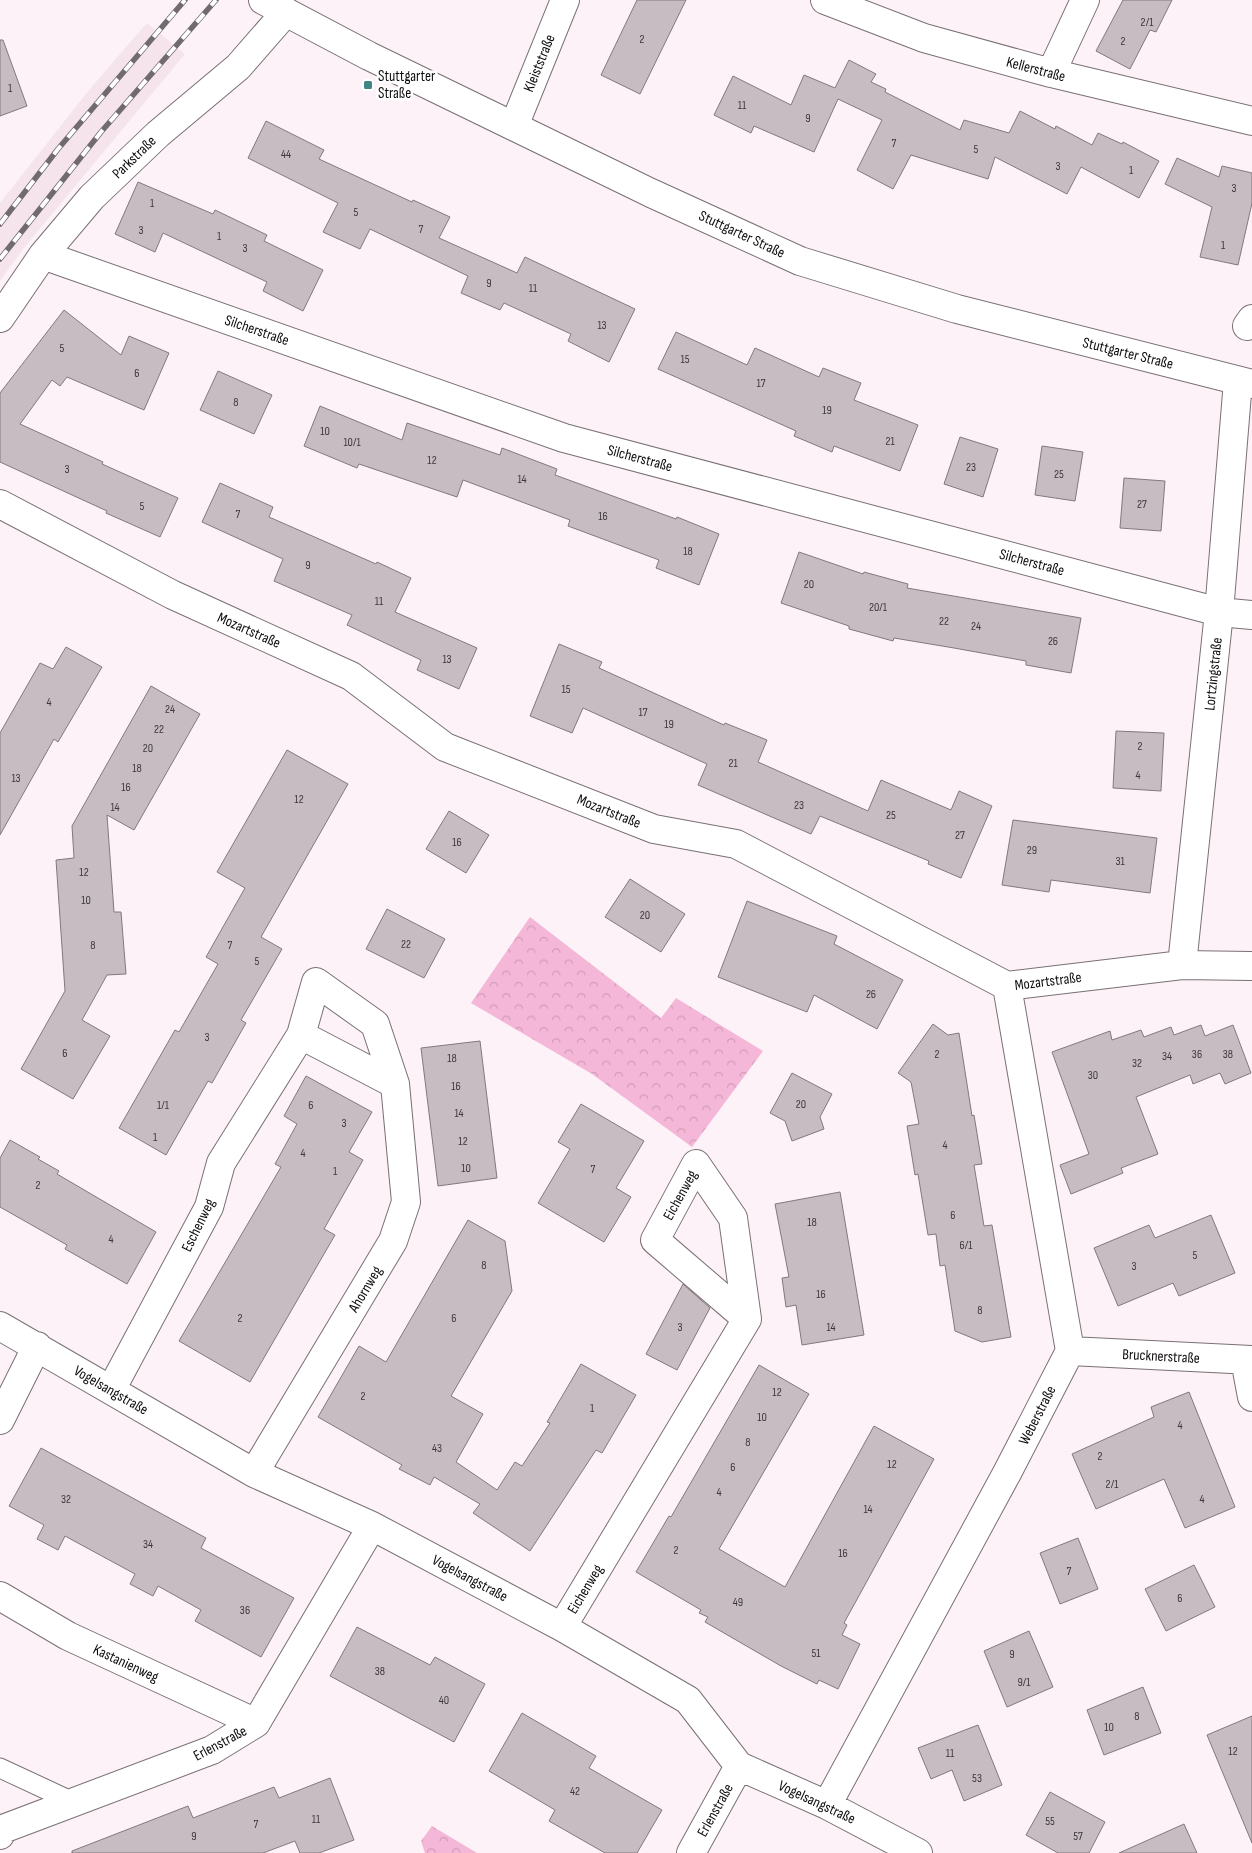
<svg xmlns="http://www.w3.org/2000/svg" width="1252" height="1853" font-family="'Sofia Sans Condensed',sans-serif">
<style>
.built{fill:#f5e4ec}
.park{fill:url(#park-crowns)}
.building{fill:#c6bcc1;stroke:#82797e}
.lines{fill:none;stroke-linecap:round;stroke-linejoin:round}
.lane-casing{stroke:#797074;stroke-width:21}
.street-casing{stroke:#797074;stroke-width:30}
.secondary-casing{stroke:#797074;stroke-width:30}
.lane{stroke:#fff;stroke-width:19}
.street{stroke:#fff;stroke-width:28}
.secondary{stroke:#fff;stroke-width:28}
.rail-casing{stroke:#716b6e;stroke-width:5.5}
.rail{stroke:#fff;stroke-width:4;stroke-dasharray:11;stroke-linecap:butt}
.poi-dot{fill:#3e8686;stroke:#fff;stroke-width:2}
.labels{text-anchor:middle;stroke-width:5;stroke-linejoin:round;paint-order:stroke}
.number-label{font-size:12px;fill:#3d383b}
.street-label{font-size:15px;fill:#0f0c0e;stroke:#fff}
.poi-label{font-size:15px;fill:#0f0c0e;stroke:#fff;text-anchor:start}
</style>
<defs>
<pattern id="park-crowns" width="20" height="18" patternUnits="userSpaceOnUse" patternTransform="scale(1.25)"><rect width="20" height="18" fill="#f5b7d8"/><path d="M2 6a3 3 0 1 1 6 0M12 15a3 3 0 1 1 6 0" fill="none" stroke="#d19cb8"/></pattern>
</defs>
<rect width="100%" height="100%" fill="#fdf2f7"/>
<!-- built -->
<path class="built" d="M147,23L185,54L23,249L0,281V203L89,90Z"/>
<!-- park -->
<path class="park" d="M530,917L661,1018L676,998L763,1051L692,1147L592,1074L471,1003Z
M432,1826L477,1853H425L421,1841Z"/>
<!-- building -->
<path class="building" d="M637,0H686L640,94L601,75Z
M1123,0H1172L1156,32L1150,30L1130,69L1096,51Z
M0,40H3L27,106L0,116Z
M849,60L876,74L871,82L886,89L885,92L960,130L964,120L1009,133L1020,111L1055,129L1056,126L1092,145L1098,133L1122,144L1123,142L1159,161L1139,198L1081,167L1067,194L995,157L988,179L911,155L893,189L857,170L882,120L838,99L814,152L754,126L751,133L714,115L733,76L791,105L804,75L835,88Z
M266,121L324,150L319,159L412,202L413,200L450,217L439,238L517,273L525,257L635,309L609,362L568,341L571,334L504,303L500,310L461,293L468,276L370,229L360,249L323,232L338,203L248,158Z
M1177,158L1219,177L1222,166L1252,173V203L1238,265L1200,257L1212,207L1165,184Z
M138,182L213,214L215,210L267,235L264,241L323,270L303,311L263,291L267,282L163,233L155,252L115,234Z
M64,310L121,355L129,336L169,353L144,410L67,377L60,386L52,380L20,424L103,462L102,464L178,498L160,537L106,513L107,511L0,462V393Z
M676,332L747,365L755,348L819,377L823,368L861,383L854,400L918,425L900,471L834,446L832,452L794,436L796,431L658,369Z
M218,371L272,395L254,434L200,410Z
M320,406L402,440L407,423L500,455L502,448L557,469L555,475L676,519L677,517L719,534L699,585L656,568L659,560L568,526L570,520L463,480L457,497L359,464L357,468L304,446Z
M960,437L998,449L983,497L944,484Z
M1042,446L1083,452L1075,501L1035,495Z
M1124,478L1165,481L1161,531L1120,528Z
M220,483L273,507L269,517L376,564L377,562L411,578L395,612L477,648L459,689L417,670L421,660L347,625L352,615L274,581L283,559L202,522Z
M799,552L863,574L864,572L908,584L907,588L1081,618L1071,673L1026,665V661L954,648L894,638L893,641L849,629V626L781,603Z
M559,644L602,662L599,668L724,725L725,723L767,740L758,762L868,811L881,780L951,810L959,791L992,806L961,878L928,864L929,861L820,816L811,834L698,785L707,764L583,708L572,733L530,716Z
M66,647L102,667L58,742L54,739L0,835V733L40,663L53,669Z
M151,686L200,714L134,830L107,815L114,912H121L126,974L107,975L82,1020L110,1036L73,1099L21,1069L65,991L56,860L74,858L72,826Z
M1116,731L1164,733L1161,791L1113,788Z
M287,750L348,784L261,937L282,949L241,1020L246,1023L212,1083L208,1081L166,1155L119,1128L175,1030L179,1032L218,964L206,957L245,888L217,872Z
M449,811L489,835L466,873L426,849Z
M1013,820L1157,838L1150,893L1051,880L1049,892L1002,885Z
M630,879L685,914L661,952L605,917Z
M747,901L837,936L834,944L903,980L877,1029L814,995L807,1012L718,977Z
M387,909L445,939L424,978L366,949Z
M933,1024L948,1035L959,1033L972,1116L974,1115L982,1164L974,1165L984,1226L992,1225L1011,1337L982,1342L955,1331L945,1265L940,1266L936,1234L928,1235L918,1174L915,1175L907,1126L919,1124L911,1082L898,1073Z
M1201,1025L1205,1036L1233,1025L1251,1073L1225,1084L1220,1073L1193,1084L1190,1075L1136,1097L1158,1154L1121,1168L1123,1173L1071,1194L1060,1165L1089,1154L1052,1052L1110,1031L1112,1040L1141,1030L1144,1037L1171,1027L1174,1035Z
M480,1041L497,1178L438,1186L421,1048Z
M792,1073L832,1094L820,1117L824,1129L792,1141L785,1121L770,1113Z
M306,1076L372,1112L349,1152L363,1160L324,1229L335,1235L250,1382L179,1341L281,1167L275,1164L297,1124L284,1116Z
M581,1104L644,1141L616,1188L631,1197L604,1242L538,1203L570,1149L558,1142Z
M10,1140L40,1157L38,1159L59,1171L57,1174L156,1232L127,1284L65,1249L67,1245L0,1207V1158Z
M840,1192L864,1335L802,1345L796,1305L786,1307L782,1278L789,1277L775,1204Z
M1211,1215L1235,1273L1179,1296L1173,1283L1118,1306L1094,1248L1149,1225L1155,1238Z
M468,1220L505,1241L512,1291L451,1396L483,1414L456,1462L497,1490L515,1462L522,1466L550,1423L547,1422L581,1364L636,1395L602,1453L596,1450L530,1551L473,1513L480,1504L434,1477L430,1485L399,1469L402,1465L318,1417L359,1346L386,1362Z
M683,1284L710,1308L677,1370L646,1354Z
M759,1365L809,1394L719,1549L785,1587L874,1426L934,1459L844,1623L847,1625L842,1635L860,1644L838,1689L819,1680L817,1684L781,1666L705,1622L708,1617L699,1613L701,1610L636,1572L669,1516L671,1517Z
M1189,1392L1235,1507L1185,1528L1164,1479L1096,1509L1072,1454L1154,1417L1151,1407Z
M41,1448L206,1538L201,1548L294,1598L261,1657L195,1621L201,1610L158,1586L153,1596L130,1584L135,1574L65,1536L58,1550L37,1539L44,1525L9,1506Z
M1078,1538L1098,1589L1060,1604L1040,1553Z
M1194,1565L1215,1607L1166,1631L1145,1589Z
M357,1627L430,1665L435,1657L485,1684L454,1742L330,1676Z
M1029,1631L1053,1687L1007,1707L984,1651Z
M1143,1687L1161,1733L1104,1755L1087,1710Z
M522,1713L596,1756L589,1768L662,1810L637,1853H605L549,1821L555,1810L489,1771Z
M1252,1716V1843L1207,1735Z
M978,1725L1002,1785L964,1801L952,1770L931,1779L918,1748Z
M330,1778L354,1840L319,1853H300L295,1841L263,1853H72V1851L188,1806L193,1818L274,1787L279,1798Z
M1050,1792L1105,1822L1089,1853H1058L1026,1835Z
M1184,1824L1197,1853H1119Z"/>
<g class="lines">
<defs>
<path id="lane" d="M0,1768L73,1802"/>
<path id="street" d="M825,0L924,38L1051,73L1252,121
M1051,73L1085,0
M514,126L565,0
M43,255L564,438L1219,612L1252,615
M0,318L43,255L92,197L158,134L238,67L286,12
M1247,326L1252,319
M0,504L173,595L351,676L445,747L654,829L736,844L1007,986L1182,965L1252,966
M1182,965L1219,612L1238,381
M0,1326L254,1473L372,1526L562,1627L688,1700L739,1766L827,1805L918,1853
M1070,1351L1252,1360
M1245,1360L1252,1397
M111,1390L209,1207L221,1163L301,1035
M0,1420L37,1346
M254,1473L393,1241L406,1202L395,1084L375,1024L316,982L301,1035L395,1084
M0,1596L68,1636L256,1723
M562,1627L747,1319L733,1218L696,1164L655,1240L747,1319
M827,1805L1007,1473L1070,1351L1007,986
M0,1835L3,1829L212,1750L256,1723L372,1526
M691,1853L739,1766"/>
<path id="secondary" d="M263,0L369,56L651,193L800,261L957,309L1252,384"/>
</defs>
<!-- lane casing -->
<use href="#lane" class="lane-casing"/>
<!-- street casing -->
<use href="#street" class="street-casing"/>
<!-- secondary casing -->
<use href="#secondary" class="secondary-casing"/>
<!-- lane -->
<use href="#lane" class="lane"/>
<!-- street -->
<use href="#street" class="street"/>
<!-- secondary -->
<use href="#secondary" class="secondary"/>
<defs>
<path id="rail" d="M0,224L58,149L185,0
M0,259L101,132L216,0"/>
</defs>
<!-- rail casing -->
<use href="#rail" class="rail-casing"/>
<!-- rail -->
<use href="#rail" class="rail"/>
</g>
<!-- markers -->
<rect class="poi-dot" x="363" y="80" width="10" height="10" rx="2.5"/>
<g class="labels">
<!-- number labels -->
<g class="number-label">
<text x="1147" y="26">2/1</text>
<text x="642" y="43">2</text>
<text x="1123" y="45">2</text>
<text x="10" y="92">1</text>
<text x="742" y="109">11</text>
<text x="808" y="122">9</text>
<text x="894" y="147">7</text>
<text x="976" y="153">5</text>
<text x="286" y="158">44</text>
<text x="1058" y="170">3</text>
<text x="1131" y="174">1</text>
<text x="1234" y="192">3</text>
<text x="152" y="207">1</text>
<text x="356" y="216">5</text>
<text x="421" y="233">7</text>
<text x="141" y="234">3</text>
<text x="219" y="240">1</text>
<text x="1223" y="249">1</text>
<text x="245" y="252">3</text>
<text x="489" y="287">9</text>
<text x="533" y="292">11</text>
<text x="602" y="329">13</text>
<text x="62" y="352">5</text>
<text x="685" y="363">15</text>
<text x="137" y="377">6</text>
<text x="761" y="387">17</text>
<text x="236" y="406">8</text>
<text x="827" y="414">19</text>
<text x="325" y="435">10</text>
<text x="890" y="445">21</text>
<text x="352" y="446">10/1</text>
<text x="432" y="464">12</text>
<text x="971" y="471">23</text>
<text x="67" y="473">3</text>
<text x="1059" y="478">25</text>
<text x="522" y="483">14</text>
<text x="1142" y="508">27</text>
<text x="142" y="510">5</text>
<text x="238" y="518">7</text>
<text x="603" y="520">16</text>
<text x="688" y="555">18</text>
<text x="308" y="569">9</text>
<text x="809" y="588">20</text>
<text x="379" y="605">11</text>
<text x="878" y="611">20/1</text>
<text x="944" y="625">22</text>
<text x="976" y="630">24</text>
<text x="1053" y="645">26</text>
<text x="447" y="663">13</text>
<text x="566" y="693">15</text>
<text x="49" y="706">4</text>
<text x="170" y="713">24</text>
<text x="643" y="716">17</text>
<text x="669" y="728">19</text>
<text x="159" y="733">22</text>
<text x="1140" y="750">2</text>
<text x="148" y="752">20</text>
<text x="733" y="767">21</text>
<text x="137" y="772">18</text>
<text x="1138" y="779">4</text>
<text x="16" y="782">13</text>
<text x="126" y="791">16</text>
<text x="299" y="803">12</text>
<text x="799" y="809">23</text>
<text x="115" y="811">14</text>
<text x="891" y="819">25</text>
<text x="960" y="839">27</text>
<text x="457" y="846">16</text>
<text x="1032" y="854">29</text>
<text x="1120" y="865">31</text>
<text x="84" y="876">12</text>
<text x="86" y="904">10</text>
<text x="645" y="919">20</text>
<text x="406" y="948">22</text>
<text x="93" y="949">8</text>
<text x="230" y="949">7</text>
<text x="257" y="965">5</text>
<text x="871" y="998">26</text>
<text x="207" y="1041">3</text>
<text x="65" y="1057">6</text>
<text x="937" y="1058">2</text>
<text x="1197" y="1058">36</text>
<text x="1228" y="1058">38</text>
<text x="1167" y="1060">34</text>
<text x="452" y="1062">18</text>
<text x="1137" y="1067">32</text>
<text x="1093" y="1079">30</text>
<text x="456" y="1090">16</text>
<text x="801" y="1108">20</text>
<text x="163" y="1109">1/1</text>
<text x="311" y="1109">6</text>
<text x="459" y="1117">14</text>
<text x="344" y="1127">3</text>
<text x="155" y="1141">1</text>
<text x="463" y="1145">12</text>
<text x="945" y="1149">4</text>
<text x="303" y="1157">4</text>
<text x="466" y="1172">10</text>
<text x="593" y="1173">7</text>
<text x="335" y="1175">1</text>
<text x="38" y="1189">2</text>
<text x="953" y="1219">6</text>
<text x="812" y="1226">18</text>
<text x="111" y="1243">4</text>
<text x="966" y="1249">6/1</text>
<text x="1195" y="1259">5</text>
<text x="484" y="1269">8</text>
<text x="1134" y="1270">3</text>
<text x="821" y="1298">16</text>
<text x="980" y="1314">8</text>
<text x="240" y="1322">2</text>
<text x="454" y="1322">6</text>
<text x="680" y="1331">3</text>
<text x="831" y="1331">14</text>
<text x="777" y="1396">12</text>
<text x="363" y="1400">2</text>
<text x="592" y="1412">1</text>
<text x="762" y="1421">10</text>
<text x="1180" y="1429">4</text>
<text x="748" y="1446">8</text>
<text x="437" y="1452">43</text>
<text x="1100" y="1460">2</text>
<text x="892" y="1468">12</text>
<text x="733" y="1471">6</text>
<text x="1112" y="1488">2/1</text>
<text x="719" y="1496">4</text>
<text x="66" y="1503">32</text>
<text x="1202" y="1503">4</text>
<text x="868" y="1513">14</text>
<text x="148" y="1548">34</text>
<text x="676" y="1554">2</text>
<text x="843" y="1557">16</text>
<text x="1069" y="1575">7</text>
<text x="1180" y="1602">6</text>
<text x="738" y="1606">49</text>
<text x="245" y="1614">36</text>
<text x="816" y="1657">51</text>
<text x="1012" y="1658">9</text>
<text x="380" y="1675">38</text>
<text x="1024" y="1686">9/1</text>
<text x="444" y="1704">40</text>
<text x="1137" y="1720">8</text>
<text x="1109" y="1731">10</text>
<text x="1233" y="1755">12</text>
<text x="950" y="1757">11</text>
<text x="977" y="1782">53</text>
<text x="575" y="1795">42</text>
<text x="316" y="1823">11</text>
<text x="1050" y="1825">55</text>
<text x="256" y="1828">7</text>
<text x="194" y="1840">9</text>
<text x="1078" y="1840">57</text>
</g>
<!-- street labels -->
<g class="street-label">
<text transform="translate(539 63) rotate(-68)" y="5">Kleiststraße</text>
<text transform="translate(1036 69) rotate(15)" y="5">Kellerstraße</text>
<text transform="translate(134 157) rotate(-44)" y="5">Parkstraße</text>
<text transform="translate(742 234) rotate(25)" y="5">Stuttgarter Straße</text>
<text transform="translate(257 330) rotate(19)" y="5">Silcherstraße</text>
<text transform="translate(1128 353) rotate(14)" y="5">Stuttgarter Straße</text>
<text transform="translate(640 458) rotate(15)" y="5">Silcherstraße</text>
<text transform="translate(1032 562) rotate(15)" y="5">Silcherstraße</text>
<text transform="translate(249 630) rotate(24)" y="5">Mozartstraße</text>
<text transform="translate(1213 674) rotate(-84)" y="5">Lortzingstraße</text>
<text transform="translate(609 811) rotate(22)" y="5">Mozartstraße</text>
<text transform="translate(1048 981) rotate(-7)" y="5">Mozartstraße</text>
<text transform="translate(680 1195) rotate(-61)" y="5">Eichenweg</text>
<text transform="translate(198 1225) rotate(-64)" y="5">Eschenweg</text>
<text transform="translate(365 1289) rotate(-59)" y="5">Ahornweg</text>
<text transform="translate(1161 1356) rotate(3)" y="5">Brucknerstraße</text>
<text transform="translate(111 1390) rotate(30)" y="5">Vogelsangstraße</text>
<text transform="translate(1037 1415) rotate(-63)" y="5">Weberstraße</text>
<text transform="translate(470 1578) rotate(28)" y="5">Vogelsangstraße</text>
<text transform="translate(585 1589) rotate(-59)" y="5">Eichenweg</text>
<text transform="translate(126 1663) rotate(25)" y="5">Kastanienweg</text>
<text transform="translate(220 1743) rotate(-28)" y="5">Erlenstraße</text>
<text transform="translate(817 1802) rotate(25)" y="5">Vogelsangstraße</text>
<text transform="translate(715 1810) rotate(-61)" y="5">Erlenstraße</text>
</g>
<!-- poi labels -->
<g class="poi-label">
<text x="378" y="81">Stuttgarter<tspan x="378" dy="17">Straße</tspan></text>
</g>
</g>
</svg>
